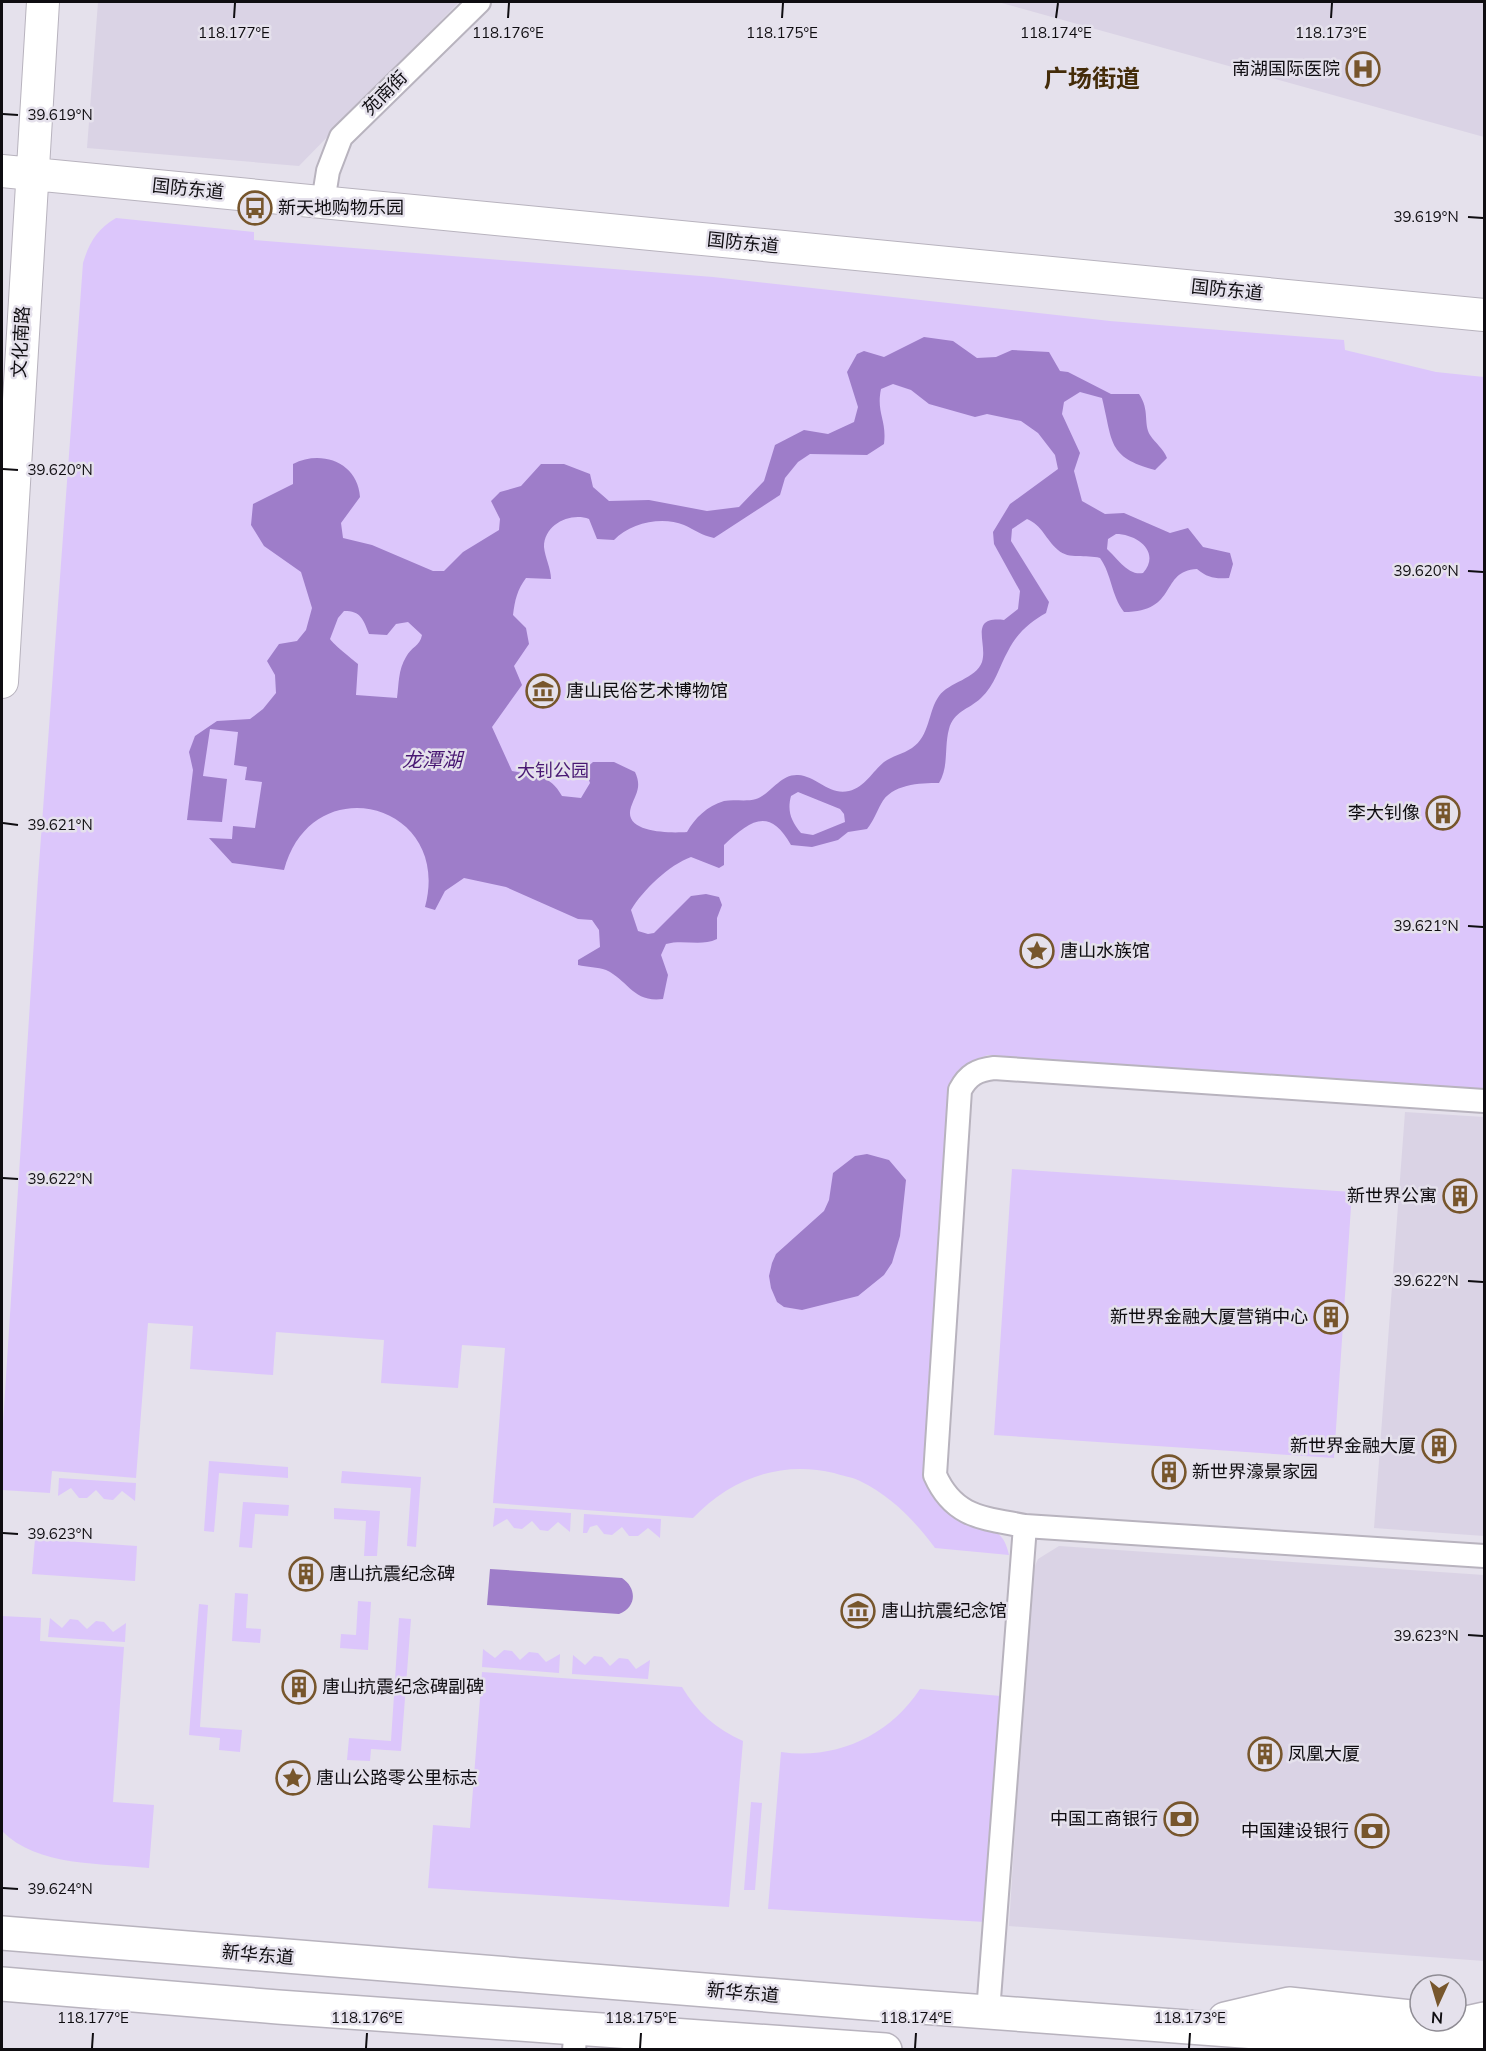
<svg xmlns="http://www.w3.org/2000/svg" width="1486" height="2051" font-family="Mulish,'Noto Sans SC',sans-serif">
<style>
.built{fill:#dad3e5}
.green{fill:#dcc6fb}
.water{fill:#9e7dc9;fill-rule:evenodd}
.lines{fill:none;stroke-linecap:round;stroke-linejoin:round}
.street-casing{stroke:#b8b3be;stroke-width:26}
.secondary-casing{stroke:#b8b3be;stroke-width:34}
.primary-casing{stroke:#b8b3be;stroke-width:36}
.street{stroke:#fff;stroke-width:22}
.secondary{stroke:#fff;stroke-width:32}
.primary{stroke:#fff;stroke-width:33}
.ticks{fill:none;stroke:#0f0d11;stroke-width:2}
.labels{text-anchor:middle;stroke-width:5;stroke-linejoin:round;paint-order:stroke}
.poi-label{font-size:18px;fill:#0f0d11;stroke:#e5e1ec;text-anchor:start}
.street-label{font-size:18px;fill:#0f0d11;stroke:#e5e1ec}
.park-label{font-size:18px;fill:#491973;stroke:#e5e1ec}
.water-label{font-size:20px;font-style:italic;fill:#481772;stroke:#e5e1ec}
.district-label{font-size:24px;font-weight:bold;fill:#442c09;stroke:#e5e1ec}
.ticks-label{font-size:15px;text-anchor:middle;fill:#0f0d11;stroke:#e5e1ec;stroke-width:5;stroke-linejoin:round;paint-order:stroke}
</style>
<rect width="100%" height="100%" fill="#e5e1ec"/>
<!-- built -->
<path class="built" d="M98,2H459L299,166L87,148Z
M998,2H1484V137Z
M1405,1112L1484,1117V1536L1374,1528Z
M1059,1546L1484,1575V1961L1009,1926L1031,1575L1038,1559Z"/>
<!-- green -->
<path class="green" d="M116,218L254,232V240L713,277L1110,321L1344,340L1345,350L1436,372L1484,377V1089L988,1055C972,1060 963,1067 952,1080L924,1477C932,1494 939,1507 956,1517C979,1532 1002,1520 1009,1555L935,1548C915,1521 891,1496 860,1481C853,1477 842,1476 834,1473C780,1460 730,1479 693,1518L493,1503L505,1348L462,1345L458,1388L381,1383L384,1340L276,1332L273,1375L190,1369L193,1326L148,1323L136,1478L52,1471L50,1493L2,1490V1439L38,878L83,263C89,243 97,229 116,218Z
M1012,1169L1352,1192L1334,1458L994,1435Z
M209,1461L288,1467V1478L219,1473L214,1532L204,1531Z
M342,1471L421,1477L416,1547L407,1546L411,1488L341,1483Z
M59,1478L136,1483L135,1501L122,1491L113,1500L104,1499L96,1490L87,1498H79L71,1488L58,1496Z
M243,1502L289,1505L288,1516L255,1514L252,1548L239,1547Z
M334,1508L380,1511L377,1556H364L366,1521L334,1519Z
M495,1508L571,1513L570,1532L558,1522L548,1531L540,1530L532,1521L522,1529L514,1528L507,1519L493,1527Z
M584,1514L661,1519L660,1538L648,1528L638,1536H629L622,1527L612,1535L604,1534L597,1525L590,1527L587,1533H583Z
M35,1539L137,1546L135,1581L32,1574Z
M235,1593L248,1594L246,1628L261,1629L260,1643L232,1641Z
M358,1601L371,1602L368,1650L340,1648L341,1634L356,1635Z
M199,1604L208,1605L200,1727L242,1730L240,1752L219,1750L220,1738L189,1735Z
M2,1616L41,1618L40,1641L124,1647L113,1802L154,1805L149,1868C102,1863 37,1867 2,1831Z
M50,1618L62,1628L70,1619L78,1620L87,1629L96,1621L104,1622L113,1632L126,1623L125,1642L48,1637Z
M399,1618L411,1619L401,1751L371,1749L370,1761L347,1760L349,1738L391,1741Z
M483,1649L495,1658L504,1650L512,1651L520,1660L529,1652L538,1653L546,1662L560,1654L559,1673L482,1667Z
M573,1655L585,1665L594,1656L602,1657L610,1666L619,1658L628,1659L636,1669L650,1660L648,1679L572,1674Z
M482,1672L682,1687C697,1712 716,1729 743,1741L729,1907L428,1888L433,1825L470,1828Z
M920,1689L1001,1696L985,1922L768,1909L781,1752C836,1760 889,1736 920,1689Z
M751,1802L762,1803L755,1890H744Z"/>
<!-- water -->
<path class="water" d="M924,337L953,341L977,358L996,357L1012,350L1049,352L1060,371L1068,372L1111,394H1139C1150,410 1143,424 1150,435C1156,444 1163,448 1167,458L1155,470C1107,457 1113,442 1102,398L1080,392L1064,402L1062,414L1080,453L1074,471L1082,501L1105,514L1124,513L1170,533L1188,528L1203,547L1230,553L1233,564L1229,578C1215,579 1208,578 1197,569C1159,571 1179,612 1124,612C1111,595 1112,575 1100,558C1086,554 1069,560 1058,550C1046,540 1042,525 1027,519L1012,529L1011,541L1049,602L1046,613C1030,622 1017,633 1008,651C999,667 995,685 981,698C968,710 954,711 949,729C944,747 949,767 939,783C920,783 891,784 881,804C876,813 874,820 867,829L848,832L838,840L812,847L791,845C769,806 750,821 724,845V865L719,868L691,857C669,865 643,890 631,910L638,931L648,934L654,933L691,896L706,894L719,897L722,905L717,918V939C700,947 684,939 666,944L661,955L668,975L663,999C633,1003 628,980 606,970C598,967 587,967 578,965V960L600,947L599,930L592,920L578,919L506,887L464,878L445,891L435,910L425,907C453,803 312,766 284,870L232,863L209,838L232,839L233,826L255,828L262,782L245,780L247,767L234,765L238,732L210,729L203,776L227,779L222,822L187,820L193,770L189,752L195,736L217,721L250,719L263,709L276,693L275,675L267,661L279,644L297,641L306,630L312,608L301,572L264,546L251,525L253,504L293,484V464C322,449 358,463 360,497L341,523L343,538L372,545L433,571H444L463,552L499,530L500,519L491,501L500,492L521,486L541,464H564L590,474L593,487L609,501L649,500L707,511L739,507L764,481L775,445L804,430L828,434L854,422L858,407L847,372L857,354L864,351L884,357ZM893,384L911,390L929,404L975,417L987,414L1021,421L1038,433L1055,455L1058,469L1010,504L993,532L994,544L1020,591L1018,609L1004,620C968,616 988,643 982,662C976,679 949,682 939,696C928,711 930,736 912,748C903,754 892,756 884,762C872,772 865,787 849,791C829,796 817,776 798,775C780,774 771,794 756,799C746,802 734,799 724,801C707,806 695,818 687,832C672,833 622,834 631,807C636,793 642,787 635,772L614,762H593L585,769L590,783L581,798L562,796C550,774 535,776 512,771L492,727L522,685L514,666L529,644L526,628L513,615C515,600 517,590 526,578L551,579C551,568 545,558 544,547C544,524 571,512 589,519L597,539L614,540C630,523 662,516 684,525C695,530 701,535 714,538L780,495L785,478L798,462L810,454L867,455L884,444C887,420 876,413 881,389ZM1116,534C1138,534 1161,553 1143,573C1128,576 1117,558 1107,549L1108,539ZM344,611C361,611 363,619 369,634L387,635L396,624L408,622L422,635C420,646 411,647 406,657C398,670 399,684 397,698L356,695L358,664C351,658 334,645 330,639L338,618ZM798,792L840,809L844,814L845,822L813,835L801,833C791,821 787,811 791,796Z
M867,1154L889,1160L906,1180L900,1236L892,1263L884,1275L858,1296L802,1310L784,1307L777,1302L771,1288L769,1276L772,1263L776,1254L824,1211L829,1200L833,1173L855,1156Z
M490,1569L622,1578C637,1588 637,1607 619,1614L487,1605Z"/>
<g class="lines">
<defs>
<path id="street" d="M323,202L328,171L341,137L479,2
M1025,1526L1484,1556
M988,2012L1025,1526C984,1518 954,1518 935,1475L960,1090C968,1075 977,1070 994,1068L1484,1101
M574,2050L576,2028"/>
<path id="secondary" d="M2,171L1484,315
M2,682L43,2"/>
<path id="primary" d="M2,1933L866,2003L1484,2049
M2,1984L278,2007L885,2050
M1225,2019L1289,2004L1420,2018
M1446,2021L1466,2023L1484,2019"/>
</defs>
<!-- street casing -->
<use href="#street" class="street-casing"/>
<!-- secondary casing -->
<use href="#secondary" class="secondary-casing"/>
<!-- primary casing -->
<use href="#primary" class="primary-casing"/>
<!-- street -->
<use href="#street" class="street"/>
<!-- secondary -->
<use href="#secondary" class="secondary"/>
<!-- primary -->
<use href="#primary" class="primary"/>
</g>
<!-- ticks -->
<path class="ticks" d="M234,18L235,3M508,18L509,3M782,18L783,3M1056,18L1058,3M1331,18L1332,3M3,114L18,115M1468,217L1483,218M3,469L18,470M1468,571L1483,572M3,823L18,825M1468,926L1483,927M3,1178L18,1179M1468,1281L1483,1282M3,1533L18,1534M1468,1635L1483,1636M3,1888L18,1889M92,2048L93,2033M366,2048L367,2033M640,2048L641,2033M915,2048L916,2033M1189,2048L1190,2033"/>
<!-- icons -->
<defs>
<symbol id="hospital-ring" viewBox="-11 -11 22 22"><circle r="9.5" fill="#e5e1ec" stroke="#77562c" stroke-width="1.5"/><path d="M-5-5h3v3.5h4V-5h3V5h-3V1.5h-4V5h-3Z" fill="#77562c"/></symbol>
<symbol id="bus-ring" viewBox="-11 -11 22 22"><circle r="9.5" fill="#e5e1ec" stroke="#77562c" stroke-width="1.5"/><path d="M-5-6H5V4H4V6H2V4H-2V6H-4V4H-5ZM-3.5-4V0h7V-4ZM-3.5 1.2v1.5H-2V1.2ZM2 1.2v1.5H3.5V1.2Z" fill="#77562c"/></symbol>
<symbol id="museum-ring" viewBox="-11 -11 22 22"><circle r="9.5" fill="#e5e1ec" stroke="#77562c" stroke-width="1.5"/><path d="M0-6L6-3V-2H-6V-3ZM-5-1h2V3h-2ZM-1-1h2V3h-2ZM3-1h2V3H3ZM-6 4H6V6H-6Z" fill="#77562c"/></symbol>
<symbol id="building-ring" viewBox="-11 -11 22 22"><circle r="9.5" fill="#e5e1ec" stroke="#77562c" stroke-width="1.5"/><path d="M-4-6H4V6H1V3H-1V6H-4ZM-2.5-4.3h1.7v1.8h-1.7ZM.8-4.3h1.7v1.8H.8ZM-2.5-1h1.7V.8h-1.7ZM.8-1h1.7V.8H.8Z" fill="#77562c"/></symbol>
<symbol id="sight-ring" viewBox="-11 -11 22 22"><circle r="9.5" fill="#e5e1ec" stroke="#77562c" stroke-width="1.5"/><path d="M0-6L1.8-2.2L6-1.7L2.9 1.2L3.7 5.4L0 3.3L-3.7 5.4L-2.9 1.2L-6-1.7L-1.8-2.2Z" fill="#77562c"/></symbol>
<symbol id="bank-ring" viewBox="-11 -11 22 22"><circle r="9.5" fill="#e5e1ec" stroke="#77562c" stroke-width="1.5"/><path d="M-6-4H6V4H-6ZM0-2.3a2.3 2.3 0 1 0 0 4.6a2.3 2.3 0 1 0 0-4.6Z" fill="#77562c"/></symbol>
</defs>
<g fill-rule="evenodd">
<use href="#hospital-ring" x="1344" y="50" width="38" height="38"/>
<use href="#bus-ring" x="236" y="189" width="38" height="38"/>
<use href="#museum-ring" x="524" y="672" width="38" height="38"/>
<use href="#building-ring" x="1424" y="794" width="38" height="38"/>
<use href="#sight-ring" x="1018" y="932" width="38" height="38"/>
<use href="#building-ring" x="1441" y="1177" width="38" height="38"/>
<use href="#building-ring" x="1312" y="1298" width="38" height="38"/>
<use href="#building-ring" x="1420" y="1427" width="38" height="38"/>
<use href="#building-ring" x="1150" y="1453" width="38" height="38"/>
<use href="#building-ring" x="287" y="1555" width="38" height="38"/>
<use href="#museum-ring" x="839" y="1592" width="38" height="38"/>
<use href="#building-ring" x="280" y="1668" width="38" height="38"/>
<use href="#building-ring" x="1246" y="1735" width="38" height="38"/>
<use href="#sight-ring" x="274" y="1759" width="38" height="38"/>
<use href="#bank-ring" x="1162" y="1800" width="38" height="38"/>
<use href="#bank-ring" x="1353" y="1812" width="38" height="38"/>
</g>
<g class="labels">
<!-- poi labels -->
<g class="poi-label">
<text x="1340" y="75" text-anchor="end">南湖国际医院</text>
<text x="278" y="214">新天地购物乐园</text>
<text x="566" y="697">唐山民俗艺术博物馆</text>
<text x="1420" y="819" text-anchor="end">李大钊像</text>
<text x="1060" y="957">唐山水族馆</text>
<text x="1437" y="1202" text-anchor="end">新世界公寓</text>
<text x="1308" y="1323" text-anchor="end">新世界金融大厦营销中心</text>
<text x="1416" y="1452" text-anchor="end">新世界金融大厦</text>
<text x="1192" y="1478">新世界濠景家园</text>
<text x="329" y="1580">唐山抗震纪念碑</text>
<text x="881" y="1617">唐山抗震纪念馆</text>
<text x="322" y="1693">唐山抗震纪念碑副碑</text>
<text x="1288" y="1760">凤凰大厦</text>
<text x="316" y="1784">唐山公路零公里标志</text>
<text x="1158" y="1825" text-anchor="end">中国工商银行</text>
<text x="1349" y="1837" text-anchor="end">中国建设银行</text>
</g>
<!-- street labels -->
<g class="street-label">
<text transform="translate(385 93) rotate(-45)" y="6">苑南街</text>
<text transform="translate(188 189) rotate(6)" y="6">国防东道</text>
<text transform="translate(743 243) rotate(6)" y="6">国防东道</text>
<text transform="translate(1227 290) rotate(6)" y="6">国防东道</text>
<text transform="translate(21 342) rotate(-87)" y="6">文化南路</text>
<text transform="translate(258 1955) rotate(5)" y="6">新华东道</text>
<text transform="translate(743 1993) rotate(5)" y="6">新华东道</text>
</g>
<!-- park labels -->
<g class="park-label">
<text x="553" y="777">大钊公园</text>
</g>
<!-- water labels -->
<g class="water-label">
<text x="432" y="767">龙潭湖</text>
</g>
<!-- district labels -->
<g class="district-label">
<text x="1092" y="87">广场街道</text>
</g>
</g>
<g class="ticks-label">
<text x="234" y="38">118.177°E</text>
<text x="508" y="38">118.176°E</text>
<text x="782" y="38">118.175°E</text>
<text x="1056" y="38">118.174°E</text>
<text x="1331" y="38">118.173°E</text>
<text x="60" y="120">39.619°N</text>
<text x="1426" y="222">39.619°N</text>
<text x="60" y="475">39.620°N</text>
<text x="1426" y="576">39.620°N</text>
<text x="60" y="830">39.621°N</text>
<text x="1426" y="931">39.621°N</text>
<text x="60" y="1184">39.622°N</text>
<text x="1426" y="1286">39.622°N</text>
<text x="60" y="1539">39.623°N</text>
<text x="1426" y="1641">39.623°N</text>
<text x="60" y="1894">39.624°N</text>
<text x="93" y="2023">118.177°E</text>
<text x="367" y="2023">118.176°E</text>
<text x="641" y="2023">118.175°E</text>
<text x="916" y="2023">118.174°E</text>
<text x="1190" y="2023">118.173°E</text>
</g>
<!-- border -->
<rect width="1486" height="2051" fill="none" stroke="#0f0d11" stroke-width="6"/>
<!-- north arrow -->
<g transform="translate(1438 2003) rotate(184)"><circle r="28" fill="#e5e1ec" stroke="#8f8c94" stroke-width="1.5"/>
<path d="M0-4.5L10 22L0 15L-10 22Z" fill="#77562c"/>
<text y="-9" font-size="16" font-weight="bold" text-anchor="middle" fill="#0f0d11">N</text>
</g>
</svg>
